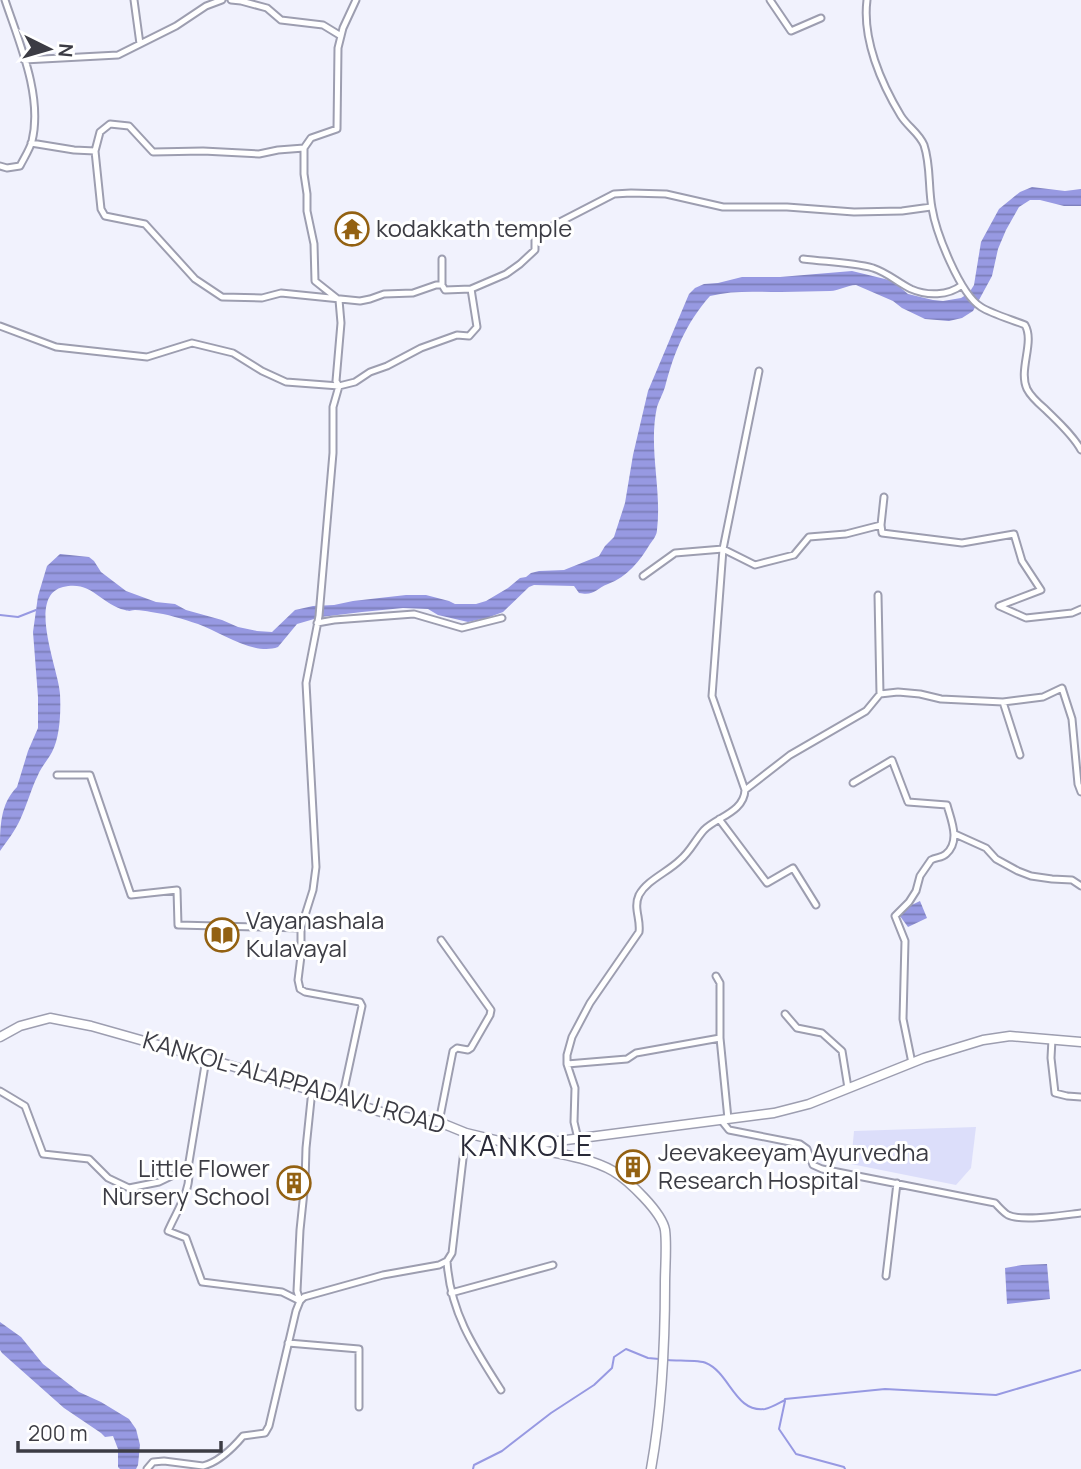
<svg xmlns="http://www.w3.org/2000/svg" width="1081" height="1469" font-family="Manrope,sans-serif">
<style>
.green{fill:#dcdefa}
.water{fill:url(#water-rules)}
.lines{fill:none;stroke-linecap:round;stroke-linejoin:round}
.stream{stroke:#9799e2;stroke-width:2}
.street-casing{stroke:#9d9eb0;stroke-width:9}
.secondary-casing{stroke:#9d9eb0;stroke-width:11}
.street{stroke:#fff;stroke-width:5}
.secondary{stroke:#fff;stroke-width:8}
.labels{text-anchor:middle;stroke-width:6;stroke-linejoin:round;paint-order:stroke}
.poi-label{font-size:24px;fill:#3c3c44;stroke:#fff;text-anchor:start}
.street-label{font-size:24px;fill:#3c3c44;stroke:#fff}
.quarter-label{font-size:28px;letter-spacing:2px;fill:#292a38;stroke:#fff}
</style>
<defs>
<pattern id="water-rules" width="6" height="5" patternUnits="userSpaceOnUse" patternTransform="scale(1.75)"><rect width="6" height="5" fill="#9799e2"/><path d="M0 2.5h6" fill="none" stroke="#7c7eb9"/></pattern>
</defs>
<rect width="100%" height="100%" fill="#f1f2fd"/>
<!-- green -->
<path class="green" d="M976,1127L971,1168L956,1185L851,1164L854,1131Z"/>
<!-- water -->
<path class="water" d="M1032,187L1065,191L1081,189V206H1064L1040,200H1030L1019,207L1006,230L998,249L992,276L973,311L962,318L949,321L925,319L902,308L893,301L856,285C847,285 839,291 830,291C813,291 797,292 781,292C757,292 733,290 710,296C686,323 674,352 665,387C663,394 659,400 657,407C648,448 662,489 657,530C657,535 653,540 650,544C640,561 627,577 608,584C595,589 595,596 579,593L574,586L534,585L529,587L503,612L487,618L468,622L438,615L428,609L403,608L362,612L321,617L297,624L278,647C254,656 220,632 198,624C183,619 167,614 151,612C146,611 141,610 135,610C130,610 131,612 125,610C100,604 92,580 63,587C26,596 59,670 60,694C61,712 60,737 52,752C48,760 41,767 38,775C31,789 27,805 20,820C15,831 7,841 0,851C0,827 0,804 17,787L28,751L38,728V697L33,632L38,596L47,566L60,554L89,557L94,561L101,572L126,591L156,602L175,604L186,610L222,620L238,627L257,631L272,632L295,610L313,606L334,605L353,601L406,595H426L449,601L455,604H476L486,601L508,588L520,578L526,577L531,573L539,571L564,570L599,556L605,546L614,537L625,503L633,455L648,391L689,294L695,288L704,284L718,283L742,277H780L852,271L889,280L895,283L908,294L933,300L943,301L961,298L969,293L974,285L981,242L999,209L1020,192Z
M920,901L927,918L908,927L897,912Z
M1047,1264L1050,1299L1007,1304L1005,1268L1022,1265Z
M0,1322L21,1337L43,1364L79,1392L101,1402L129,1419L136,1429L140,1445L138,1465L136,1469H120L118,1467V1449L113,1436L105,1437L101,1433L64,1408L2,1353L0,1350Z"/>
<g class="lines">
<!-- stream -->
<path class="stream" d="M0,615L18,617L36,610
M668,1360C676,1361 700,1360 706,1363C730,1373 735,1413 765,1409C771,1408 779,1403 785,1400
M785,1399L885,1389L996,1395L1081,1370
M785,1401L779,1429L796,1454L844,1467L845,1469
M473,1469L474,1465L502,1451L551,1413L594,1385L612,1368L614,1357L626,1349L648,1358L659,1359"/>
<defs>
<path id="street" d="M134,0L140,44
M231,0L241,1L267,8L281,20L323,25L341,36
M356,0L343,28L338,48L337,129L311,138L304,148V174L307,194V211L314,244L315,281L339,300L341,323L336,381L339,386L355,382L370,372L387,366L421,348L457,335L469,336L477,327L471,289L506,274L520,264L535,250V237L554,225L614,194L631,193L666,194L723,207H787L854,212L902,211L931,207
M770,0L791,31L821,18
M867,0C862,39 881,83 901,116C908,127 919,133 924,145C931,166 928,187 932,208C936,233 960,294 981,307C992,314 1013,320 1025,325C1035,342 1018,370 1027,389C1031,397 1038,403 1045,409C1057,421 1073,435 1081,450
M24,60L118,55L176,26L206,6L222,0
M31,143L74,150L95,151L100,132L110,124L129,126L153,152L203,151L259,154L278,150L304,148
M95,151L101,209L105,216L145,224L195,279L222,297L262,298L281,293L360,301L370,299L384,294L413,293L436,285H442
M0,166L7,168L20,166C24,158 30,149 32,141C43,96 19,42 5,0
M442,259V285L445,290L471,289
M803,259C826,262 850,262 873,268C888,273 897,282 911,289C927,296 948,296 962,285
M0,326L56,347L147,357L192,343L233,353L262,371L286,382L339,386L333,407V453L319,616L306,683L316,867L313,890L301,928V956L298,980L300,989L305,992L360,1002L362,1006L342,1099
M881,525L882,533L962,543L1014,534L1022,561L1041,590L999,606L1026,618L1072,613L1081,609
M643,576L675,553L723,549L755,565L794,555L809,537L846,534L881,525L884,497
M878,595L880,694
M317,623L334,620L414,614L462,628L502,618
M1003,702L1020,755
M57,775H90L131,895L177,890L178,925L301,928
M853,783L892,760L908,802L947,805C951,820 961,841 946,854C942,858 936,857 931,860L920,876L916,891L909,902L895,916L905,941L903,1019L912,1063
M745,790L712,696L723,549L759,371
M719,819L767,883L793,868L816,905
M955,834L986,848L996,859L1018,871L1031,876L1052,879L1072,880L1081,886
M716,976L720,983V1038
M785,1014L797,1028L822,1033L842,1051L848,1088
M1052,1039L1051,1058L1055,1093L1067,1096L1081,1097
M567,1064L627,1059L636,1053L720,1038L728,1119
M0,1091L25,1106L43,1154L89,1159L108,1178L129,1188L159,1182L188,1168L206,1059
M721,1120L729,1130L800,1144L807,1149L813,1165L822,1169L995,1203C999,1207 1003,1212 1008,1215C1022,1222 1064,1215 1081,1213
M439,1122L453,1051L457,1048L468,1050L471,1048L490,1015L491,1010L441,940
M578,1139L574,1122L575,1088L567,1064V1055L572,1037L590,1003L639,932C641,919 633,908 639,895C647,880 668,872 680,860C690,852 695,840 704,830C717,817 744,812 745,790L790,755L866,711L880,694L898,692L920,694L941,699L1003,702L1043,697L1062,688L1072,719L1078,784L1081,792
M188,1168C193,1188 176,1212 168,1231L186,1238L202,1282L282,1292L300,1301
M447,1261C450,1312 474,1348 501,1390
M886,1276L897,1183
M451,1293L553,1265
M300,1301L297,1291L300,1230L305,1182L306,1148L312,1090
M288,1343L359,1349V1407
M147,1469L153,1462L164,1461L203,1466C219,1462 232,1449 243,1436L265,1433L269,1426L296,1311L300,1301L304,1297L383,1275L439,1265L447,1261L452,1253L466,1133"/>
<path id="secondary" d="M0,1037L20,1026L50,1018L91,1026L222,1063L391,1115L439,1122L466,1133L520,1146L774,1113L809,1104L924,1058L983,1040L1010,1036L1081,1042
M526,1147C553,1153 589,1157 613,1171C628,1180 662,1212 665,1230C667,1245 665,1268 665,1283C665,1346 662,1408 651,1469"/>
</defs>
<!-- street casing -->
<use href="#street" class="street-casing"/>
<!-- secondary casing -->
<use href="#secondary" class="secondary-casing"/>
<!-- street -->
<use href="#street" class="street"/>
<!-- secondary -->
<use href="#secondary" class="secondary"/>
</g>
<!-- icons -->
<defs>
<symbol id="temple-ring" viewBox="-11 -11 22 22"><circle r="9.5" fill="#fff" stroke="#936112" stroke-width="1.5"/><path d="M0-6L5-2H3V0L6.5 2.5H4V6H1.5V3h-3V6H-4V2.5H-6.5L-3 0V-2H-5Z" fill="#936112"/></symbol>
<symbol id="library-ring" viewBox="-11 -11 22 22"><circle r="9.5" fill="#fff" stroke="#936112" stroke-width="1.5"/><path d="M-6-4Q-3-5.5-.7-3.5V5Q-3 3-6 4ZM6-4Q3-5.5 .7-3.5V5Q3 3 6 4Z" fill="#936112"/></symbol>
<symbol id="building-ring" viewBox="-11 -11 22 22"><circle r="9.5" fill="#fff" stroke="#936112" stroke-width="1.5"/><path d="M-4-6H4V6H1V3H-1V6H-4ZM-2.5-4.3h1.7v1.8h-1.7ZM.8-4.3h1.7v1.8H.8ZM-2.5-1h1.7V.8h-1.7ZM.8-1h1.7V.8H.8Z" fill="#936112"/></symbol>
</defs>
<g fill-rule="evenodd">
<use href="#temple-ring" x="333" y="210" width="38" height="38"/>
<use href="#library-ring" x="203" y="916" width="38" height="38"/>
<use href="#building-ring" x="614" y="1148" width="38" height="38"/>
<use href="#building-ring" x="275" y="1164" width="38" height="38"/>
</g>
<g class="labels">
<!-- poi labels -->
<g class="poi-label">
<text x="376" y="237">kodakkath temple</text>
<text x="246" y="929">Vayanashala<tspan x="246" dy="28">Kulavayal</tspan></text>
<text x="658" y="1161">Jeevakeeyam Ayurvedha<tspan x="658" dy="28">Research Hospital</tspan></text>
<text x="270" y="1177" text-anchor="end">Little Flower<tspan x="270" dy="28">Nursery School</tspan></text>
</g>
<!-- street labels -->
<g class="street-label">
<text transform="translate(294 1083) rotate(16)" y="8">KANKOL-ALAPPADAVU ROAD</text>
</g>
<!-- quarter labels -->
<g class="quarter-label">
<text x="527" y="1156">KANKOLE</text>
</g>
</g>
<!-- north arrow -->
<g transform="translate(49 49) rotate(95)" stroke="#ffffff" stroke-width="5" paint-order="stroke">
<path d="M0-5L12 26L0 18L-12 26Z" fill="#3c3c44"/>
<text y="-10" font-size="19" font-weight="bold" text-anchor="middle" fill="#3c3c44">N</text>
</g>
<!-- scale -->
<path d="M18 1441v10h203v-10" fill="none" stroke="#3c3c44" stroke-width="3.5"/>
<text x="28" y="1441" font-size="21" fill="#3c3c44" stroke="#ffffff" stroke-width="5" paint-order="stroke">200 m</text>
</svg>
